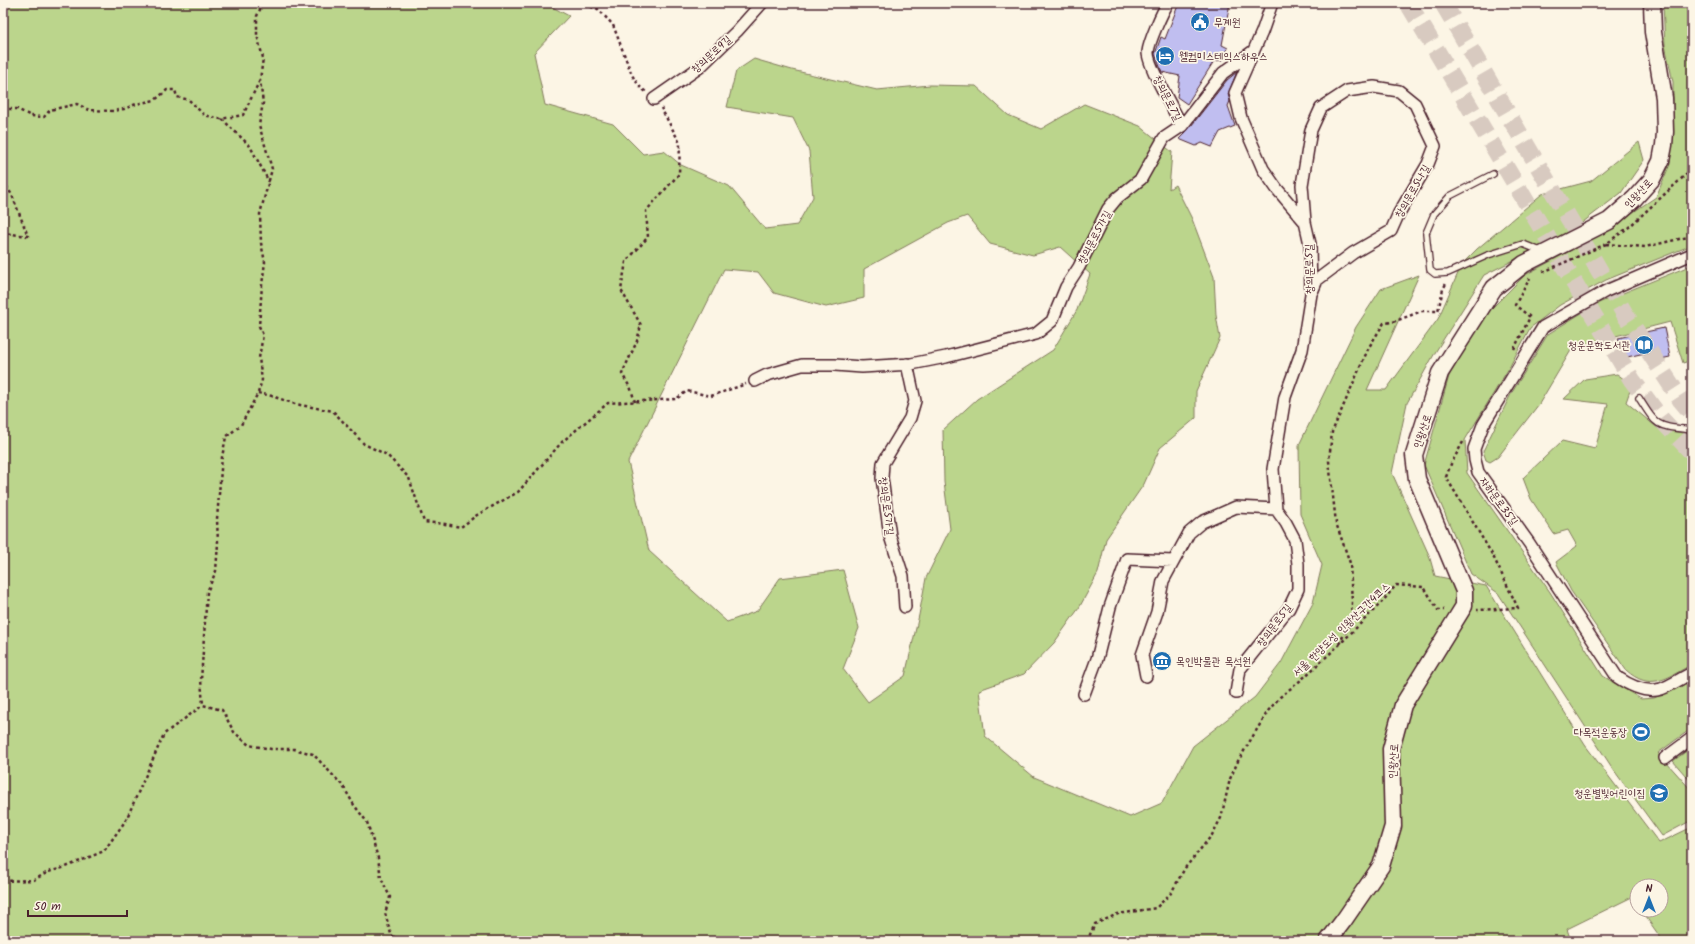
<svg xmlns="http://www.w3.org/2000/svg" width="1695" height="944" font-family="Kalam,'Poor Story',sans-serif">
<style>
.green{fill:#bbd58c;stroke:#827a5c;fill-rule:evenodd}
.building{fill:#c0bef0;stroke:#4a1f2b}
.lines{fill:none;stroke-linecap:round;stroke-linejoin:round}
.primary-tunnel{stroke:#d8cac0;stroke-width:18;stroke-dasharray:18 9;stroke-linecap:butt}
.lane-casing{stroke:#4a1f2b;stroke-width:8}
.street-casing{stroke:#4a1f2b;stroke-width:14}
.secondary-casing{stroke:#4a1f2b;stroke-width:19}
.path{stroke:#4a1f2b;stroke-width:2.5;stroke-dasharray:3 3;stroke-linecap:butt}
.lane{stroke:#fcf5e5;stroke-width:5.5}
.street{stroke:#fcf5e5;stroke-width:11}
.secondary{stroke:#fcf5e5;stroke-width:16}
.labels{text-anchor:middle;stroke-width:3.5;stroke-linejoin:round;paint-order:stroke}
.poi-label{font-size:11px;fill:#4a1f2b;stroke:#fcf5e5;text-anchor:start}
.street-label{font-size:11px;fill:#4a1f2b;stroke:#fcf5e5}
</style>
<rect width="100%" height="100%" fill="#fcf5e5"/>
<filter id="ink" filterUnits="userSpaceOnUse"><feTurbulence type="fractalNoise" baseFrequency=".025" numOctaves="2"/><feDisplacementMap in="SourceGraphic" scale="8" xChannelSelector="R" yChannelSelector="G"/><feConvolveMatrix kernelMatrix="1 2 1 2 8 2 1 2 1" color-interpolation-filters="sRGB"/></filter>
<g filter="url(#ink)">
<!-- green -->
<path class="green" d="M3,3H545L569,16L534,53L545,105L613,124L643,154L664,151L681,165L729,186L765,229L797,225L813,197L809,151L793,118L727,107L736,71L754,59L792,70L877,90L930,85L976,86L1008,115L1041,129L1084,104L1140,126L1172,152L1169,189L1175,185L1192,219L1214,277L1216,315L1220,338L1196,391V418L1160,448L1144,484L1106,539L1098,573L1079,608L1054,643L1024,674L979,690L985,736L1034,777L1130,817L1162,803L1193,746L1255,697L1281,663L1313,603L1322,565L1300,514L1299,445L1356,327L1381,289L1419,275L1367,390H1386L1438,319L1462,264L1477,249L1542,194L1591,181L1639,142L1644,160L1621,193L1570,232L1484,275L1436,351L1407,403L1392,473L1429,555L1435,576L1486,586L1585,745L1659,843L1692,827V941H1663L1641,910H1661V886H1637V904L1632,897L1567,929L1571,941H3ZM967,216L990,244L1033,255L1060,247L1090,274L1077,310L1053,350L977,399L943,430L944,482L950,529L926,578L919,615L905,676L868,702L843,669L859,628L843,570L780,578L757,611L727,622L649,551L628,462L724,269L758,272L774,293L826,307L864,298V269L948,223Z
M1692,3V245L1606,280L1560,305L1530,328L1509,368L1465,440L1467,473L1550,592L1603,676L1641,699L1654,698L1692,681V728L1658,753L1692,791V820L1662,836L1613,769L1498,593L1471,574L1424,465L1449,376L1484,316L1525,275L1594,238L1656,197L1670,164L1673,123V82L1665,45L1663,4Z
M1692,265V360L1683,363L1670,322L1573,347L1539,404L1498,457L1490,462L1486,460L1483,451L1511,394L1548,334L1596,304Z
M1617,374L1632,385L1626,402L1660,430L1692,434V664C1668,678 1650,692 1626,670L1571,591L1556,562L1577,546L1568,530L1554,534L1531,499L1523,478L1562,441L1595,449L1608,404L1564,399L1585,379Z
M1692,747V783L1673,761Z"/>
<!-- building -->
<path class="building" d="M1179,3H1230L1222,45L1228,48L1223,60L1214,61L1187,104L1177,97L1180,76L1162,72L1155,54L1161,37L1165,39Z
M1237,72L1228,94L1230,101L1228,106L1235,126L1220,132L1212,147L1202,143L1196,146L1179,139L1188,130L1227,80Z
M1664,328L1670,357L1651,361L1649,352L1623,358L1618,338Z"/>
<g class="lines">
<!-- primary-tunnel -->
<path class="primary-tunnel" d="M1408,3L1632,380L1661,419L1692,452
M1443,3L1626,316L1681,400L1692,413"/>
<defs>
<path id="lane" d="M1493,174L1450,196L1434,214L1426,233L1430,270L1435,274L1448,273L1488,255L1523,244L1543,252
M1639,398C1658,428 1656,426 1692,430"/>
<path id="street" d="M1168,3C1162,12 1149,42 1148,52C1147,64 1175,113 1182,126
M1272,3L1262,32L1235,93L1241,118L1263,169L1277,189L1305,222L1310,244L1311,294L1302,350L1285,397L1273,469L1276,509
M654,99L700,67L737,31L762,3
M1305,222L1302,185L1311,130L1321,108L1347,91L1374,87L1399,91L1415,104L1435,146L1428,164L1399,213L1391,231L1353,253L1317,280L1312,292
M1692,254L1606,291L1543,327L1483,425L1474,449L1475,460L1478,472L1529,543L1617,677C1629,685 1646,694 1661,689C1672,685 1681,678 1692,673
M755,381L767,375L802,365H835L862,367L911,364L946,357L1036,334L1052,321L1066,287L1079,267L1108,209L1117,198L1141,179L1164,138L1182,126L1223,73L1252,52
M905,607L903,576L890,536L882,478L883,463L910,418L915,401L907,364
M1146,676L1142,655L1157,612L1163,581L1189,533L1202,522L1236,507L1276,509L1286,523L1295,540L1298,564V589L1289,608L1240,669L1236,693
M1084,694L1097,659L1110,607L1127,559L1173,561
M1665,758L1692,738"/>
<path id="secondary" d="M1328,941L1344,920L1381,866L1393,826L1391,749L1403,705L1464,606V591L1417,479L1414,455L1440,373L1494,288L1524,264L1609,221L1634,199L1652,179L1661,161L1664,145L1665,132L1664,98L1653,32L1652,3"/>
</defs>
<!-- lane casing -->
<use href="#lane" class="lane-casing"/>
<!-- street casing -->
<use href="#street" class="street-casing"/>
<!-- secondary casing -->
<use href="#secondary" class="secondary-casing"/>
<!-- path -->
<path class="path" d="M263,3L257,16V35L263,58L260,80L263,103L259,125L272,169L260,214L261,243L265,262L262,285L259,326L263,335L259,358L262,380L258,393L241,425L226,437L222,457L217,519L218,543L216,571L207,592L201,680L203,705L222,710L234,732L249,745L271,749H294L313,754L343,786L354,805L367,822L378,858L381,878L390,897L385,913L391,934L398,941
M579,3L598,9L613,25L632,75L639,86L646,92
M3,109H17L31,116L44,117L50,110L77,104L89,110L113,111L124,109L136,104L155,100L167,90H175L177,97L189,100L204,115L221,119L243,115L260,80
M222,119L250,146L269,182
M3,181L12,195L28,236L3,233
M1606,244L1645,247L1692,236
M1543,272L1606,244L1629,227L1692,169
M1514,349L1530,317L1515,305L1530,278
M258,393L272,396L295,404L333,411L364,444L387,455L409,478L424,522L445,524L461,527L477,515L518,492L562,442L608,403L676,399L687,391L711,396L746,384
M635,402L631,389L622,374L637,341L641,325L621,290L626,262L648,237L646,211L679,174L680,143L661,108
M1463,442L1451,464L1446,477L1493,556L1518,608L1477,610
M1339,644L1350,623L1352,603L1350,563L1336,523L1329,461L1332,432L1369,347L1384,323L1393,322L1422,311H1438L1443,289L1447,282
M3,881L34,880L48,872L66,867L104,851L126,820L164,734L203,705
M1087,941L1095,924L1118,914L1156,908L1171,893L1185,868L1212,835L1221,818L1230,779L1238,761L1268,711L1280,697L1301,680L1338,646L1383,601L1396,585L1424,587L1438,610H1444"/>
<!-- lane -->
<use href="#lane" class="lane"/>
<!-- street -->
<use href="#street" class="street"/>
<!-- secondary -->
<use href="#secondary" class="secondary"/>
</g>
</g>
<!-- icons -->
<defs>
<symbol id="civic-disc" viewBox="-11 -11 22 22"><circle r="9.5" fill="#1f6fb2" stroke="#fcf5e5"/><path d="M-.6-6.5H3V-4.5H.6V-3L4-1V1h2V6H-6V1h2V-1L-.6-3ZM-1.2 2.5V6h2.4V2.5Z" fill="#fff"/></symbol>
<symbol id="hotel-disc" viewBox="-11 -11 22 22"><circle r="9.5" fill="#1f6fb2" stroke="#fcf5e5"/><path d="M-6-4.5h1.5V1H6V5H4.5V3h-9V5H-6ZM-4 0a1.8 1.8 0 1 1 3.6 0ZM.5 0V-2.5h3Q6-2.5 6 0Z" fill="#fff"/></symbol>
<symbol id="library-disc" viewBox="-11 -11 22 22"><circle r="9.5" fill="#1f6fb2" stroke="#fcf5e5"/><path d="M-6-4Q-3-5.5-.7-3.5V5Q-3 3-6 4ZM6-4Q3-5.5 .7-3.5V5Q3 3 6 4Z" fill="#fff"/></symbol>
<symbol id="museum-disc" viewBox="-11 -11 22 22"><circle r="9.5" fill="#1f6fb2" stroke="#fcf5e5"/><path d="M0-6L6-3V-2H-6V-3ZM-5-1h2V3h-2ZM-1-1h2V3h-2ZM3-1h2V3H3ZM-6 4H6V6H-6Z" fill="#fff"/></symbol>
<symbol id="stadium-disc" viewBox="-11 -11 22 22"><circle r="9.5" fill="#1f6fb2" stroke="#fcf5e5"/><path d="M0-5a6.5 5 0 1 0 0 10a6.5 5 0 1 0 0-10ZM-3.5-1.8h7v3.6h-7Z" fill="#fff"/></symbol>
<symbol id="school-disc" viewBox="-11 -11 22 22"><circle r="9.5" fill="#1f6fb2" stroke="#fcf5e5"/><path d="M0-5L7-2L0 1L-7-2ZM-4 1L0 2.5L4 1V4Q0 6-4 4Z" fill="#fff"/></symbol>
</defs>
<g fill-rule="evenodd">
<use href="#civic-disc" x="1189" y="11" width="22" height="22"/>
<use href="#hotel-disc" x="1154" y="45" width="22" height="22"/>
<use href="#library-disc" x="1633" y="334" width="22" height="22"/>
<use href="#museum-disc" x="1151" y="650" width="22" height="22"/>
<use href="#stadium-disc" x="1630" y="721" width="22" height="22"/>
<use href="#school-disc" x="1648" y="782" width="22" height="22"/>
</g>
<g class="labels">
<!-- poi labels -->
<g class="poi-label">
<text x="1214" y="26">무계원</text>
<text x="1179" y="60">웰컴미스테익스하우스</text>
<text x="1630" y="349" text-anchor="end">청운문학도서관</text>
<text x="1176" y="665">목인박물관 목석원</text>
<text x="1627" y="736" text-anchor="end">다목적운동장</text>
<text x="1645" y="797" text-anchor="end">청운별빛어린이집</text>
</g>
<!-- street labels -->
<g class="street-label">
<text transform="translate(711 54) rotate(-42)" y="4">창의문로9길</text>
<text transform="translate(1168 98) rotate(63)" y="4">창의문로7길</text>
<text transform="translate(1412 191) rotate(-60)" y="4">창의문로5나길</text>
<text transform="translate(1638 193) rotate(-47)" y="4">인왕산로</text>
<text transform="translate(1094 237) rotate(-62)" y="4">창의문로5가길</text>
<text transform="translate(1309 269) rotate(-91)" y="4">창의문로5길</text>
<text transform="translate(1422 431) rotate(-71)" y="4">인왕산로</text>
<text transform="translate(1499 501) rotate(54)" y="4">자하문로35길</text>
<text transform="translate(887 506) rotate(83)" y="4">창의문로5가길</text>
<text transform="translate(1274 625) rotate(-53)" y="4">창의문로5길</text>
<text transform="translate(1341 629) rotate(-44)" y="4">서울 한양도성 인왕산구간4코스</text>
<text transform="translate(1393 761) rotate(-86)" y="4">인왕산로</text>
</g>
</g>
<!-- margin -->
<rect width="1695" height="944" fill="none" stroke="#fcf5e5" stroke-width="16"/>
<rect x="8" y="8" width="1679" height="928" fill="none" stroke="#4a1f2b" stroke-width="1.5" filter="url(#ink)"/>
<!-- north arrow -->
<g transform="translate(1649 898)"><circle r="19" fill="#fcf5e5" stroke="#b59f9b"/>
<path d="M0-3L7 15L0 10L-7 15Z" fill="#1f6fb2"/>
<text y="-6" font-size="11" font-weight="bold" text-anchor="middle" fill="#4a1f2b">N</text>
</g>
<!-- scale -->
<path d="M28 910v6h99v-6" fill="none" stroke="#4a1f2b" stroke-width="2"/>
<text x="34" y="910" font-size="12" fill="#4a1f2b" stroke="#fcf5e5" stroke-width="3" paint-order="stroke">50 m</text>
</svg>
